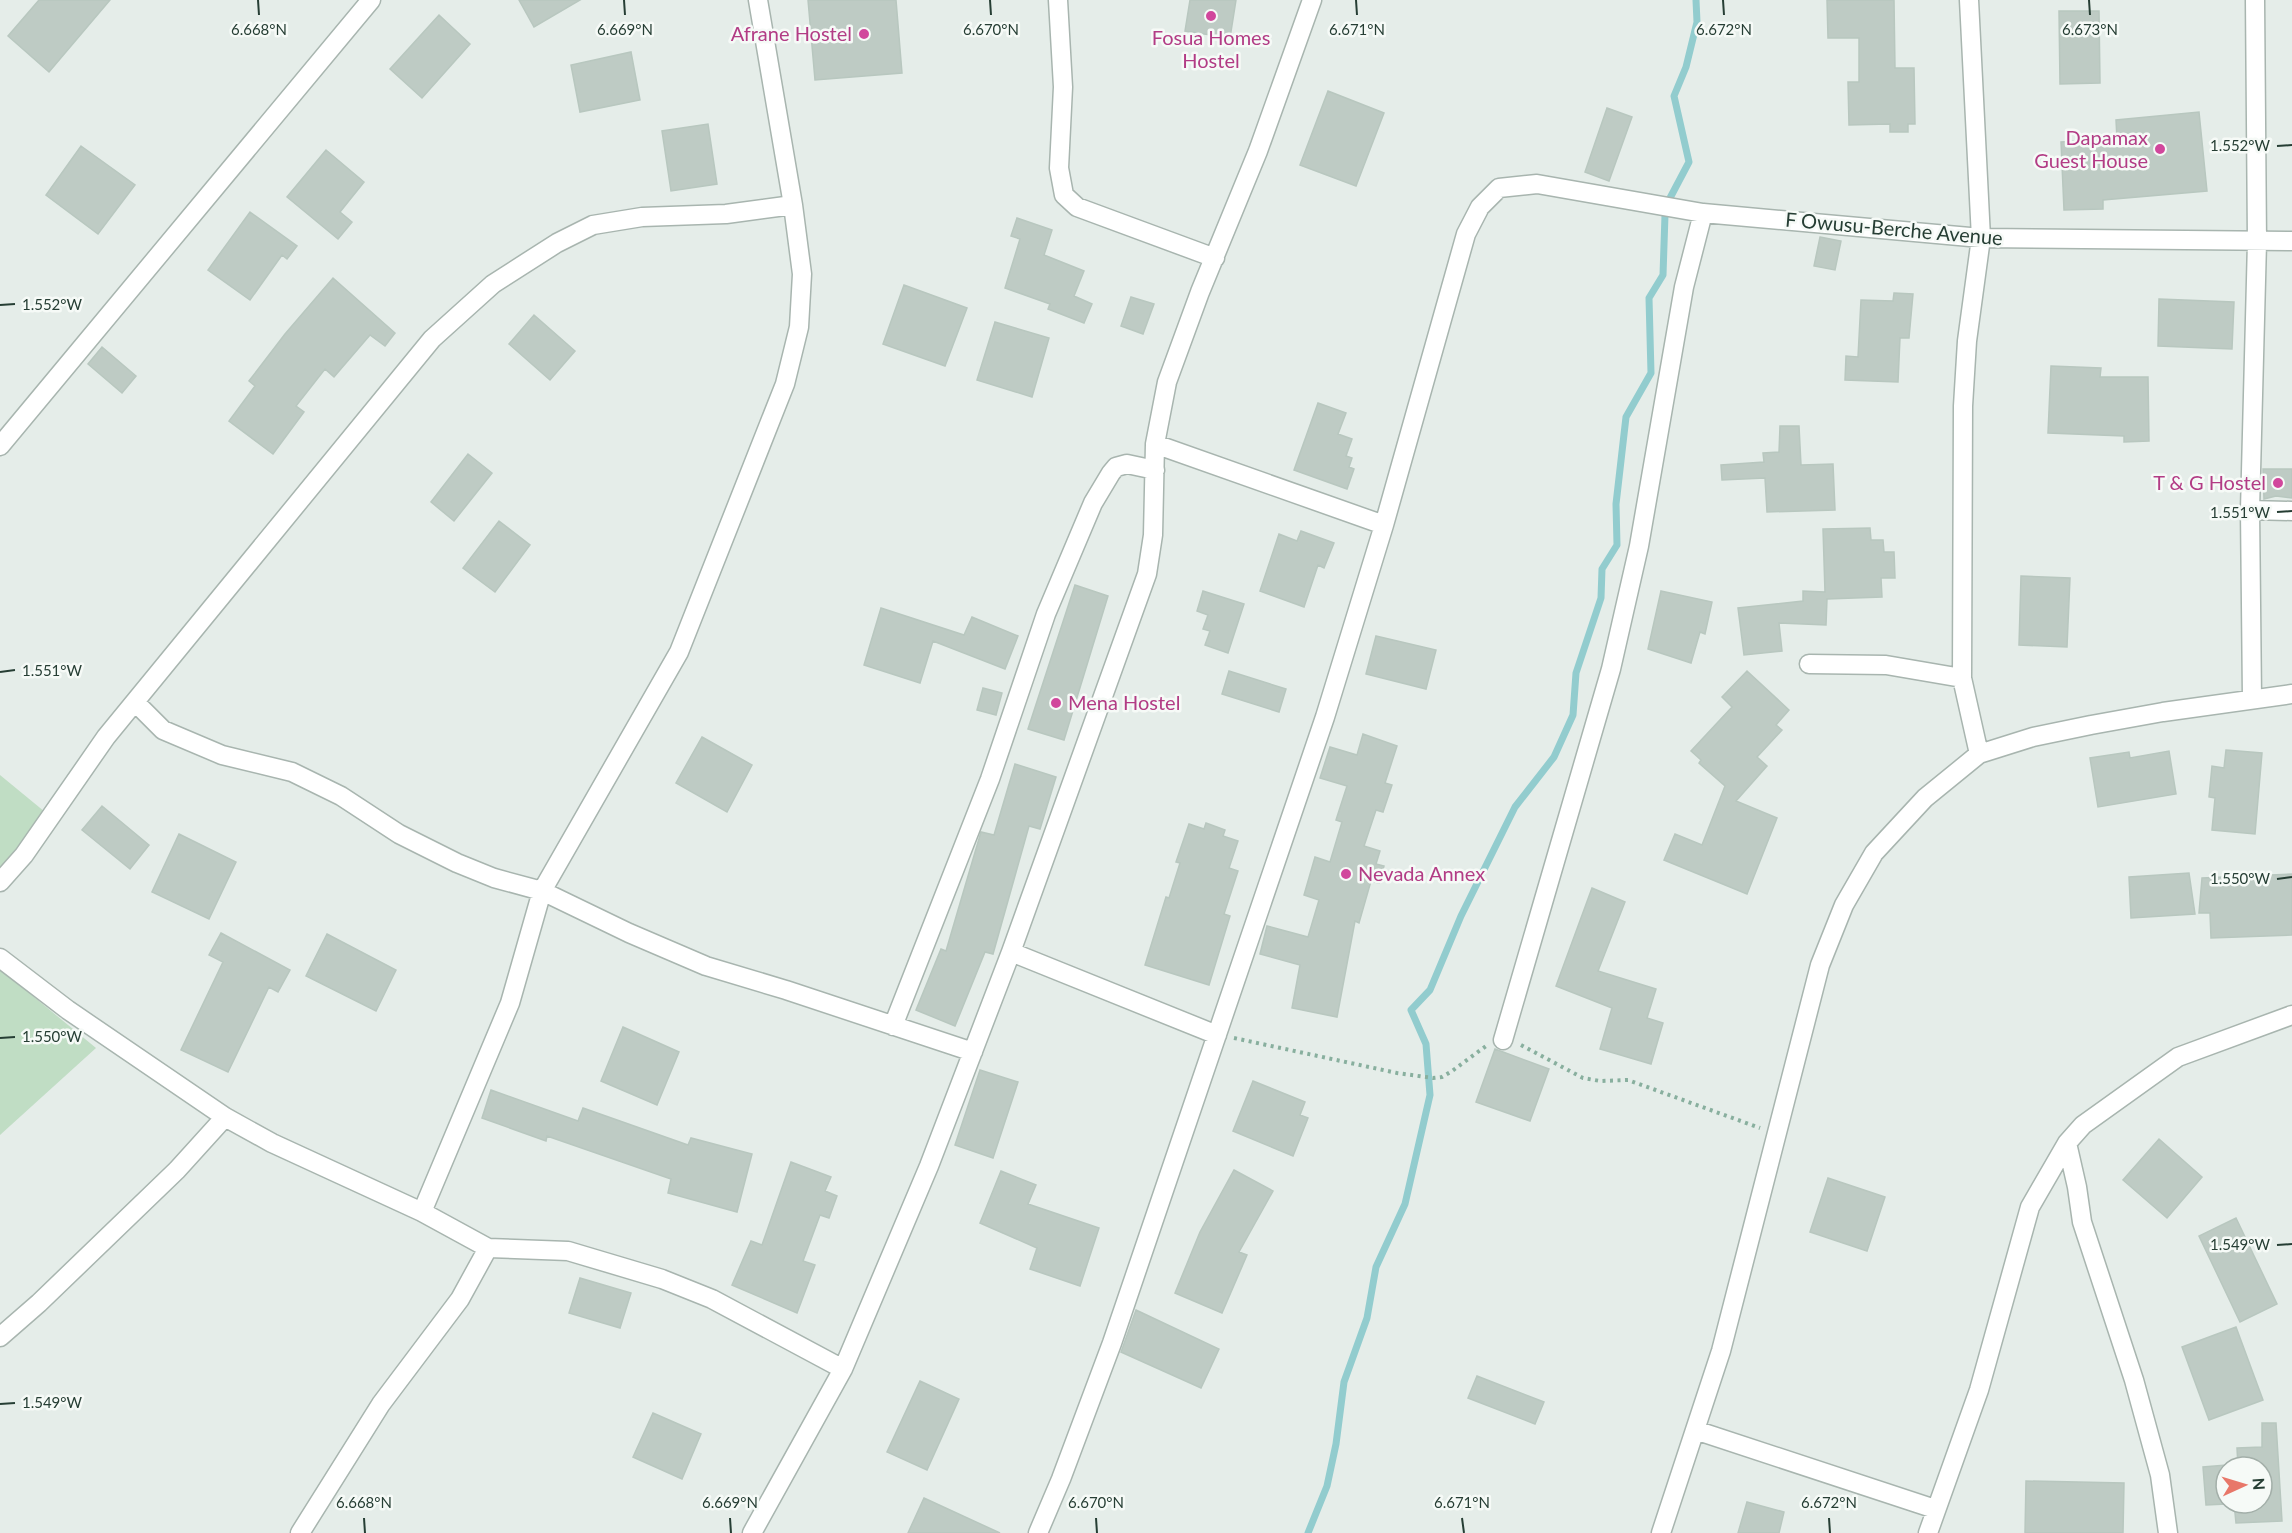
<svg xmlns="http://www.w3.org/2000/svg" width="2292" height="1533" font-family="Lato,sans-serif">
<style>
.green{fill:#c0ddc4}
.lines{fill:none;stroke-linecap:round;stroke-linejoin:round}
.stream{stroke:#92ccce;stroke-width:7}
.building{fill:#becbc4;stroke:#b8c7bf;stroke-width:1.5}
.minor-casing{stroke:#a8b5af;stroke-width:21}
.path{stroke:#88af9e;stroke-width:4;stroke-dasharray:3 4.5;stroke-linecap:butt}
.minor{stroke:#fff;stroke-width:18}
.ticks{fill:none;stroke:#263e34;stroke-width:2}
.hotel-dot{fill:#d1479c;stroke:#f6faf7;stroke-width:2}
.labels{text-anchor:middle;stroke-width:5;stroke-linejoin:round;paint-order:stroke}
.hotel-label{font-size:20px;fill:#b23c85;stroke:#f6faf7;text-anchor:end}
.street-label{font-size:20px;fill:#263e34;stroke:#f6faf7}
.ticks-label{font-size:15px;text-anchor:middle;fill:#263e34;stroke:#f6faf7;stroke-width:5;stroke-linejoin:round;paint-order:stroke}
</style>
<rect width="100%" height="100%" fill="#e5ede9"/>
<!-- green -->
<path class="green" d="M0,775L45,812L0,869Z
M0,969L96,1048L0,1135Z"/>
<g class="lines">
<!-- stream -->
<path class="stream" d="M1670,198L1689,162L1674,96L1686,67L1697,22L1696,0
M1308,1533L1327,1486L1336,1444L1344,1382L1367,1318L1376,1267L1405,1204L1430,1095L1426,1044L1411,1010L1430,990L1461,916L1515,807L1554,757L1573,715L1576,673L1601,598L1602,569L1617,545L1616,504L1626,417L1651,373L1649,298L1663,275L1665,215"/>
</g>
<!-- building -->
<path class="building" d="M39,0H110L49,72L8,36Z
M519,0H580L534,27Z
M808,0H896L902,73L815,80Z
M1190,0H1236L1230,38L1185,31Z
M1827,0H1894L1895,68H1914L1915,124H1908V132H1890V124L1849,125L1848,82H1859V38H1828Z
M2059,11H2099L2100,83L2060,84Z
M439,15L470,44L422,98L390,69Z
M631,52L640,100L580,112L571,65Z
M1328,91L1384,113L1356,186L1300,165Z
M1607,108L1632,117L1609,181L1585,172Z
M2199,112L2207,191L2103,200V209L2064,210L2061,142L2117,139L2116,120Z
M708,124L717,184L671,191L662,131Z
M81,146L135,185L98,234L46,195Z
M326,150L364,182L340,212L352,222L338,239L287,197Z
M250,212L297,246L287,259L282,255L250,300L208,270Z
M1017,218L1052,230L1044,255L1084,271L1074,296L1092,304L1084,323L1048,309L1050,304L1005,288L1020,239L1011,236Z
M1820,237L1841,241L1835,270L1814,266Z
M333,278L395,333L385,346L370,335L334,377L325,369L296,406L304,412L273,454L229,421L255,386L249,381L285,334Z
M904,285L967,308L945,366L883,344Z
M1894,293L1913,294L1909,338H1900L1898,382L1845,380L1846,356L1858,357L1861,300L1893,301Z
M1131,297L1154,304L1143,334L1121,326Z
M2159,299L2234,302L2232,349L2158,346Z
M534,315L575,351L550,380L509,344Z
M995,322L1049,338L1032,397L977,380Z
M102,347L136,376L122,393L88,364Z
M2051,366L2101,368L2100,377H2148L2149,441L2124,442V436L2048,433Z
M1318,403L1346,413L1338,434L1352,439L1346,456L1352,458L1349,467L1354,469L1347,489L1294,470Z
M1780,426H1799L1801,465L1833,464L1835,510L1767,512L1765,478L1722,480L1721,465L1764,462L1763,453L1779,452Z
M468,454L492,473L454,521L431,502Z
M2263,469H2292V498L2276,496L2264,499Z
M499,521L530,545L495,592L463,568Z
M1870,528L1871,540H1883L1884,552H1894L1895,578H1881L1882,597L1827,599L1826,625L1779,623L1782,651L1744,655L1738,608L1803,601V591L1825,592L1823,529Z
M1301,531L1334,543L1324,568L1318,565L1304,607L1260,591L1279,534L1297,541Z
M2021,576L2070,578L2067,647L2019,645Z
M1075,585L1108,596L1064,740L1028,729Z
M1203,591L1244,604L1228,653L1205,645L1210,631L1203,629L1208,615L1197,611Z
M1661,591L1712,602L1705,634L1700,632L1691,663L1648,649Z
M881,608L964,635L972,617L1018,636L1005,669L933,641L920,683L864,665Z
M1376,636L1436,650L1426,689L1366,674Z
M1229,671L1286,689L1279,712L1222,694Z
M1747,671L1789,710L1776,725L1782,730L1757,757L1767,766L1736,801L1777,818L1747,894L1664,860L1675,834L1702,845L1725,786L1699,763L1701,760L1691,751L1732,707L1722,697Z
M983,688L1002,693L996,715L977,710Z
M1363,734L1397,746L1385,783L1392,785L1383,812L1376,810L1364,846L1380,851L1376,864L1384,866L1379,883L1371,881L1359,923L1355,921L1337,1017L1292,1008L1300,965L1260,954L1267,926L1308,937L1319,900L1304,895L1315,857L1330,862L1342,822L1336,820L1347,786L1320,778L1330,747L1357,755Z
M702,737L752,765L727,812L676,783Z
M2226,750L2262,753L2255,834L2212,830L2215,798L2209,797L2212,766L2224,768Z
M2169,751L2176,794L2098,807L2090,758L2129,752L2130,758Z
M1015,764L1056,777L1040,829L1029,826L993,954L985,952L955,1026L916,1010L941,949L946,951L981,832L994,835Z
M102,806L149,845L130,869L82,830Z
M1206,823L1225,830L1223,836L1238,841L1229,868L1238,871L1224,914L1230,916L1209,985L1145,965L1166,897L1169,898L1180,863L1176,862L1189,824L1204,829Z
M179,834L236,862L209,919L152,892Z
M2189,873L2195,914L2131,918L2129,877Z
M2292,874V935L2211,938L2210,913H2199L2202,878Z
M1592,888L1625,902L1598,971L1656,989L1647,1018L1663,1023L1651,1064L1600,1049L1612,1008L1556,986Z
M221,933L290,970L278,992L269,987L228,1072L181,1050L223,962L209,955Z
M327,934L396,970L376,1011L306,976Z
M623,1027L679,1052L657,1105L601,1081Z
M1495,1049L1549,1069L1530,1121L1476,1102Z
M980,1070L1018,1082L993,1158L955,1145Z
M1253,1081L1305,1102L1300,1115L1308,1118L1293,1156L1233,1131Z
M491,1090L578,1121L583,1108L688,1145L691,1138L752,1154L737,1212L668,1193L671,1179L547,1136L546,1141L482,1118Z
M2159,1139L2202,1177L2167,1218L2123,1180Z
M791,1162L831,1177L825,1191L837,1196L829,1218L820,1215L803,1261L815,1265L797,1313L732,1285L751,1241L762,1245Z
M1234,1170L1273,1191L1239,1252L1247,1255L1222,1313L1175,1293L1200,1232Z
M1001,1171L1036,1185L1028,1204L1099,1228L1080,1286L1030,1269L1037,1248L980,1223Z
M1828,1178L1885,1197L1867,1251L1810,1232Z
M2236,1218L2277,1304L2240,1322L2199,1236Z
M580,1278L631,1293L620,1328L569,1313Z
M1136,1310L1219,1349L1201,1388L1121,1352Z
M2236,1327L2263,1400L2209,1420L2182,1347Z
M1477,1376L1544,1402L1535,1424L1468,1398Z
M920,1381L959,1399L927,1470L887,1452Z
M653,1413L701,1434L682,1479L633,1457Z
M2262,1423H2276L2282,1521L2236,1523L2234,1503H2262V1467H2238L2237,1448L2262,1447Z
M2226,1465V1504L2206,1505L2203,1467Z
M2026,1481L2124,1483L2123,1533H2025Z
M924,1498L1000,1533H908Z
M1747,1502L1784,1512L1779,1533H1738Z"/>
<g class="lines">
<defs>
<path id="minor" d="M1058,0L1063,87L1059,168L1064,195L1077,207L1215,258
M1969,0L1981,238L1967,341L1963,406L1962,678L1979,754
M1155,444L1384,525
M0,446L371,0
M2250,510L2292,511
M1809,664L1886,665L1962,678
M2252,699L2250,510L2257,242L2255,0
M135,702L163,730L222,755L292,772L341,796L399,834L457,863L494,878L542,891L629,933L706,966L786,990L973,1052
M0,882L24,855L106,737L432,339L493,284L557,243L593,225L642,217L726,214L793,205
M1011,952L1217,1035
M0,958L68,1010L225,1117L272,1143L422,1212L488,1248L568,1251L662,1279L712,1299L843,1369
M893,1026L990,779L1046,614L1093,503L1111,473L1116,467L1127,464L1155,470
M1503,1040L1611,669L1639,546L1684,287L1703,213
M2067,1143L2077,1187L2082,1222L2134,1380L2160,1475L2168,1533
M422,1212L510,1003L542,891L679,652L785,384L799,327L802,274L793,205L758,0
M0,1337L39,1303L177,1170L225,1117
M1695,1430L1935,1509
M300,1533L381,1404L460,1299L488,1248
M752,1533L843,1369L929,1166L1011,952L1147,574L1153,535L1155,444L1167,382L1200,292L1258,151L1312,0
M1038,1533L1061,1479L1112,1343L1325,717L1384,525L1466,234L1480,207L1499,188L1537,184L1703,213L1981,238L2292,241
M1661,1533L1721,1351L1820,965L1844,905L1874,853L1925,798L1979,754L2033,737L2091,725L2163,712L2292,694
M1928,1533L1979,1390L2030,1207L2067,1143L2083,1125L2178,1057L2292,1015"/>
</defs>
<!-- minor casing -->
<use href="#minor" class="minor-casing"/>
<!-- path -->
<path class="path" d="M1234,1038L1397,1073L1433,1078L1442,1077L1452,1071L1486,1046
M1521,1045L1583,1078L1600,1081L1628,1080L1760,1128"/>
<!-- minor -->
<use href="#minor" class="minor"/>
</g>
<!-- ticks -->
<path class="ticks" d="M258,0L259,15M624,0L625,15M990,0L991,15M1356,0L1357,15M1723,0L1724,15M2089,0L2090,15M2277,146L2292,145M0,305L15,304M2277,512L2292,511M0,672L15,670M2277,879L2292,877M0,1038L15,1037M2277,1245L2292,1244M0,1404L15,1403M364,1518L365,1533M730,1518L731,1533M1096,1518L1097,1533M1462,1518L1464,1533M1829,1518L1830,1533"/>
<!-- markers -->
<g class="hotel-dot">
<circle cx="1211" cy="16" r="6"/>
<circle cx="864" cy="34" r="6"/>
<circle cx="2160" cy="149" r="6"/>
<circle cx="2278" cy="483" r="6"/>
<circle cx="1056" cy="703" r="6"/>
<circle cx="1346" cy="874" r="6"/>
</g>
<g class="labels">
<!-- hotel labels -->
<g class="hotel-label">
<text x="852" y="41">Afrane Hostel</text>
<text x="1211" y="45" text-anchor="middle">Fosua Homes<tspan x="1211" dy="23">Hostel</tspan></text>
<text x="2148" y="145">Dapamax<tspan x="2148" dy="23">Guest House</tspan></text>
<text x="2266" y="490">T &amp; G Hostel</text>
<text x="1068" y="710" text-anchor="start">Mena Hostel</text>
<text x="1358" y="881" text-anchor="start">Nevada Annex</text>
</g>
<!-- street labels -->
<g class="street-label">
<text transform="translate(1894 229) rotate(5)" y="7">F Owusu-Berche Avenue</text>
</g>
</g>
<g class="ticks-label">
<text x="259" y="35">6.668°N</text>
<text x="625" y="35">6.669°N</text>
<text x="991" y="35">6.670°N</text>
<text x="1357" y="35">6.671°N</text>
<text x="1724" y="35">6.672°N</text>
<text x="2090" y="35">6.673°N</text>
<text x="2240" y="151">1.552°W</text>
<text x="52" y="310">1.552°W</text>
<text x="2240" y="518">1.551°W</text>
<text x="52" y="676">1.551°W</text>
<text x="2240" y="884">1.550°W</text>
<text x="52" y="1042">1.550°W</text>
<text x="2240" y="1250">1.549°W</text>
<text x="52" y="1408">1.549°W</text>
<text x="364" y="1508">6.668°N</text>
<text x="730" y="1508">6.669°N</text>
<text x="1096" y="1508">6.670°N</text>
<text x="1462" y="1508">6.671°N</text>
<text x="1829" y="1508">6.672°N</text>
</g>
<!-- north arrow -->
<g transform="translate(2244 1485) rotate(86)"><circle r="28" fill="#f6faf7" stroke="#a3afa9" stroke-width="1.5"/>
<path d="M0-4.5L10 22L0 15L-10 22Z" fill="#e87769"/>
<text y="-9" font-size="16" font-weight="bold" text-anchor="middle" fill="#263e34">N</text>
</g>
</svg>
